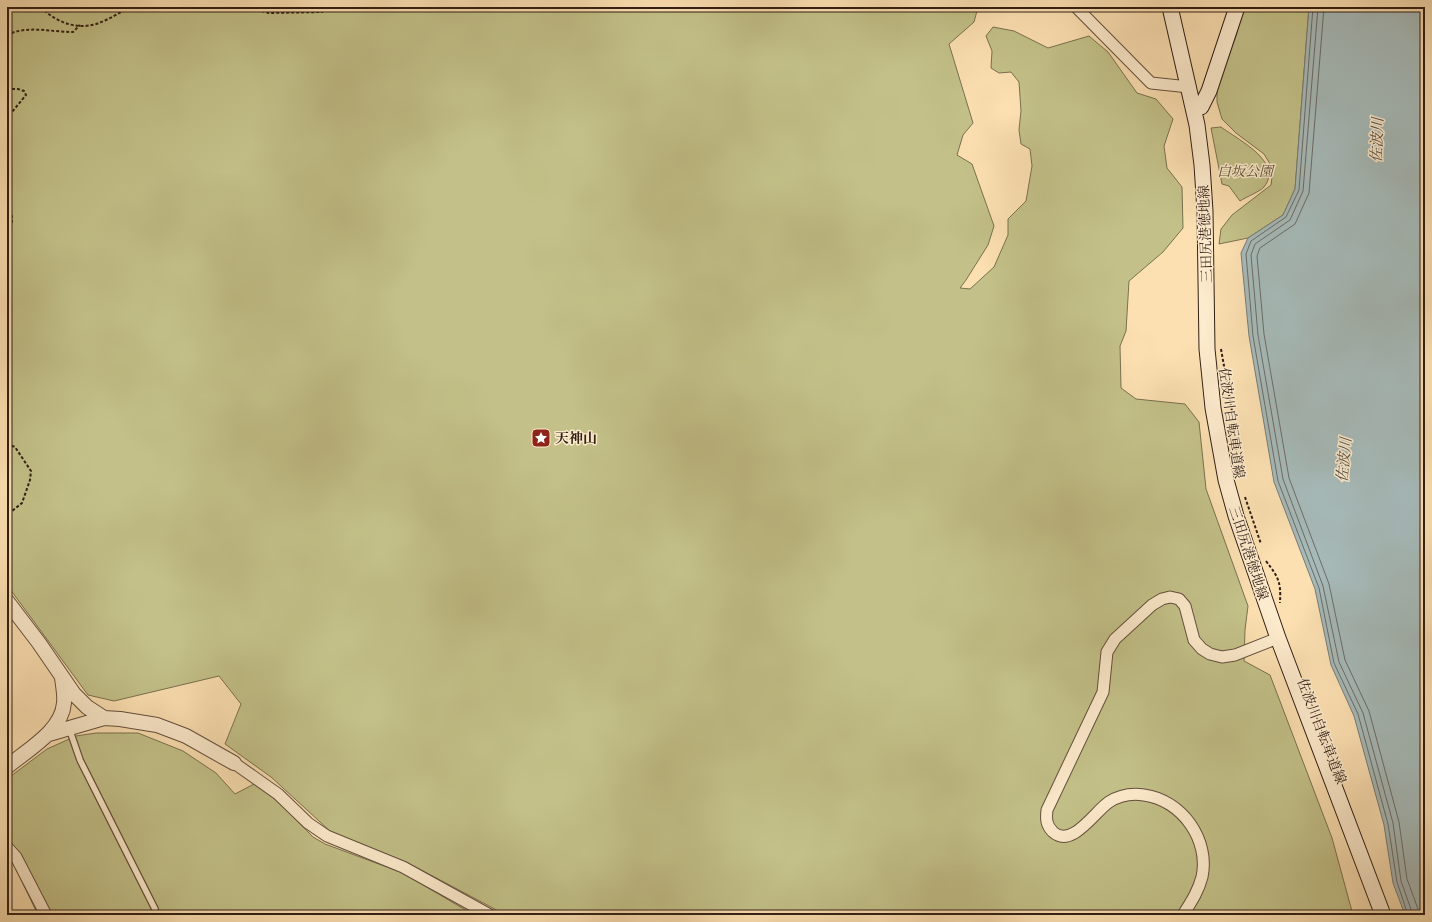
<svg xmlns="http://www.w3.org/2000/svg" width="1432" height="922" font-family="Alegreya,'Noto Serif JP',serif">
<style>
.green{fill:#c3c189;stroke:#7a704f}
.water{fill:#a6bab9;stroke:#777c77}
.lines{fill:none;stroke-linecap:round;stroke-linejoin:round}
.shore{stroke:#6c6c67;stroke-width:1}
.service-casing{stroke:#644f3c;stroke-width:8}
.minor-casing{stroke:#644f3c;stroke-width:13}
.tertiary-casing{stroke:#644f3c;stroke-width:16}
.secondary-casing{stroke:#311f15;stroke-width:17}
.path{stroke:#311f15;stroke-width:2;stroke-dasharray:3 2;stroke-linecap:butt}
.service{stroke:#fdebcd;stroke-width:5.5}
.minor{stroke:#fdebcd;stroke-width:11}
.tertiary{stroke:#fdebcd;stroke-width:14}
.secondary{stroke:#fdebcd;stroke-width:15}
.labels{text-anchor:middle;stroke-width:3;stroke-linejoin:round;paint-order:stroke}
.park-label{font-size:14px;font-style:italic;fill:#5d5038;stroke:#fdebcd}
.street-label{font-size:14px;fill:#311f15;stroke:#fdebcd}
.poi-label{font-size:14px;font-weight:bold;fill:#311f15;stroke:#fdebcd;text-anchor:start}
.water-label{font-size:15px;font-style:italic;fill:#544e46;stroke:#fdebcd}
</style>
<rect width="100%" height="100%" fill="#fce0b2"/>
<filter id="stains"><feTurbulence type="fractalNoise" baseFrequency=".005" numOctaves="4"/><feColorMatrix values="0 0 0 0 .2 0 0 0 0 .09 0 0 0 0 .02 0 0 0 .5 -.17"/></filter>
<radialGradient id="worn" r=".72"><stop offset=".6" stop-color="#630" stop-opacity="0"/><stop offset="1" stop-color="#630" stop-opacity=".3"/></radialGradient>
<!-- green -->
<path class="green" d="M7,7H978L974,22L949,44L973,123L963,135L957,155L972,164L994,226L988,245L966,280L960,288L970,289L994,267L1008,235V219L1026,201L1032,166L1030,149L1021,144L1019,130L1021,111L1019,82L1011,72L999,73L991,68L992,51L986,36L993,27L1014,31L1048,48L1089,36L1108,52L1137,93L1156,99L1173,119L1164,146L1167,168L1182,187L1183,228L1163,252L1129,281L1126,331L1120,346L1121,388L1136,399L1185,404L1199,422L1206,489L1248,606L1245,630L1244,661L1270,675L1332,838L1353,915H506L408,863L331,832L271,777L225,744L241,704L219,676L114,701L88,695L7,585Z
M1243,7H1309L1295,189L1283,215L1248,238L1219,244L1221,229L1232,215L1271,185L1273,169L1264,154L1236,133L1222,119L1217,102V85L1236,36Z
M1221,127C1237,139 1284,162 1264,187C1261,191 1246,197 1240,201L1229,186L1222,184L1211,128Z
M96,733H138L183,751L216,773L235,794L254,784L279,802L313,837L325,844L403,873L474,915H38L14,865L7,857V779L47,749L76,736Z"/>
<!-- water -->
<path class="water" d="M1309,7H1425V915H1405L1393,883L1384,825L1354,716L1331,665L1315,589L1274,482L1249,336L1241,253L1248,238L1283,215L1295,189Z"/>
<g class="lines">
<!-- shore -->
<path class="shore" d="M1313,7L1299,190L1286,217L1251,241L1246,254L1253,336L1278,481L1319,588L1334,663L1358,714L1388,824L1397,882L1408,915
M1318,7L1303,191L1290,220L1255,244L1251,255L1258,335L1283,479L1323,586L1339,662L1363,713L1393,823L1401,881L1413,915
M1324,7L1309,193L1295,224L1260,248L1257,256L1264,334L1289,478L1329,584L1345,660L1369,711L1399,822L1407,879L1418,909L1419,915"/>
<defs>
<path id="service" d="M69,728L80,760L155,909"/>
<path id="minor" d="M1076,7L1151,83L1189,87
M234,763L278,794L308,823L327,836L403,867L490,915
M7,847L16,857L46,915
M1183,915C1191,902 1198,892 1202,877C1210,840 1182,800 1144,795C1132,793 1120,795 1109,802C1095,811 1072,849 1053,832C1046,825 1046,819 1047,810L1103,692L1107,652L1115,639L1152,605L1162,599L1170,597L1179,599L1185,606L1194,640L1202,649L1210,654L1222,657L1235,655L1278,638"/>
<path id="tertiary" d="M7,601L39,643L74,694L87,707L104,718
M49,734L104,718L120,719L157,725L186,736L234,763
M7,767C27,750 62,731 64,703C65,695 63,686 62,678"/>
<path id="secondary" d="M1170,7L1197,125L1202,165L1205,211L1207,349L1213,408L1226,480L1236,516L1278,638L1383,915
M1201,107L1209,91L1237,7"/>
</defs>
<!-- service casing -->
<use href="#service" class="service-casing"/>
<!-- minor casing -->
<use href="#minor" class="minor-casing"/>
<!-- tertiary casing -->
<use href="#tertiary" class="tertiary-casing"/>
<!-- secondary casing -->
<use href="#secondary" class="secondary-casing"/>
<!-- path -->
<path class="path" d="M41,7C55,22 76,30 96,24C108,20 119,13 130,7
M247,7L269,13L322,12L328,7
M7,35C27,25 51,32 73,32L80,25
M7,89H18L24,91L26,95L7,118
M7,206C14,215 13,224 7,233
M1221,349L1233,417L1238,465
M7,444L15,447L31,471L30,480L22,503L7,515
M1245,497L1261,544
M1266,561C1279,578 1281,582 1280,603"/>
<!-- service -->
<use href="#service" class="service"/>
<!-- minor -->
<use href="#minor" class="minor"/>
<!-- tertiary -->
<use href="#tertiary" class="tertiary"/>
<!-- secondary -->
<use href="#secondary" class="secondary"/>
</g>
<!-- icons -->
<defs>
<symbol id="sight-square" viewBox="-11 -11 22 22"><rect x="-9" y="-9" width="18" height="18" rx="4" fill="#8f2418" stroke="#fdebcd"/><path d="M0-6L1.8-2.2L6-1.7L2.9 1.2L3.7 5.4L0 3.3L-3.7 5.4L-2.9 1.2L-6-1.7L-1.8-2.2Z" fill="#fff"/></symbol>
</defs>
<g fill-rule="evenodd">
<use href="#sight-square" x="530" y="427" width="22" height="22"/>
</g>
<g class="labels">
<!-- park labels -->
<g class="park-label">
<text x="1245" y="176">白坂公園</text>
</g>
<!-- street labels -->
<g class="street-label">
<text transform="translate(1205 234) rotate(-92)" y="5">三田尻港徳地線</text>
<text transform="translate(1232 423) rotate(82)" y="5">佐波川自転車道線</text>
<text transform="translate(1249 553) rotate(72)" y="5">三田尻港徳地線</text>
<text transform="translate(1322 731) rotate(69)" y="5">佐波川自転車道線</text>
</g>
<!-- poi labels -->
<g class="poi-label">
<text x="555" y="443">天神山</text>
</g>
<!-- water labels -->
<g class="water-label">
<text transform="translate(1377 140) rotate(-88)" y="5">佐波川</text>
<text transform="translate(1344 460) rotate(-85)" y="5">佐波川</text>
</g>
</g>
<!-- margin -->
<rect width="1432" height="922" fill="none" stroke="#fce0b2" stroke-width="24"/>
<rect x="8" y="8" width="1416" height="906" fill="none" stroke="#311f15" stroke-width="2"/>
<rect x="12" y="12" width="1408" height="898" fill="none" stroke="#311f15"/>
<rect width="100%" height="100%" filter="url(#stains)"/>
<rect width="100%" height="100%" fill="url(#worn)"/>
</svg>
